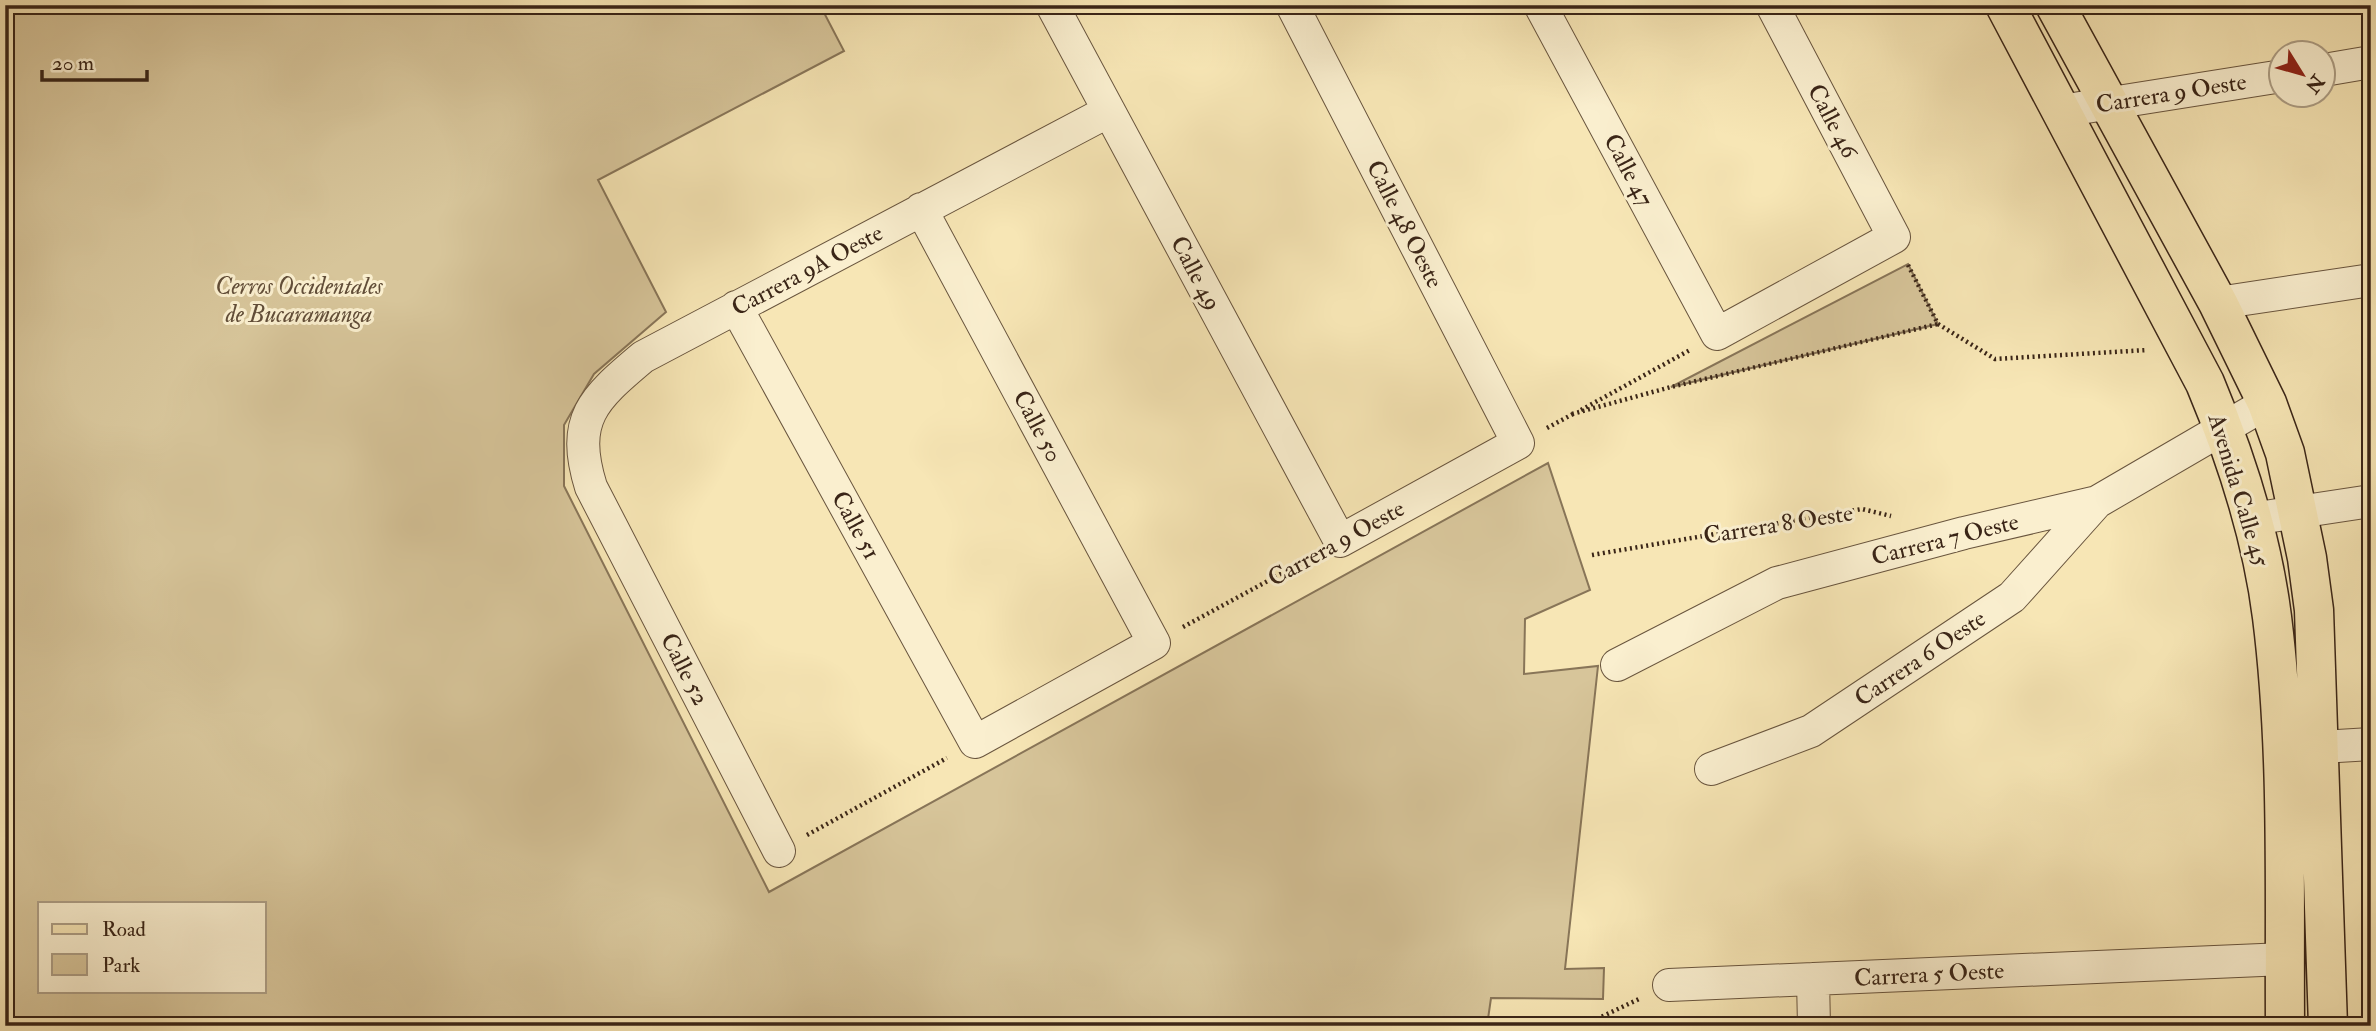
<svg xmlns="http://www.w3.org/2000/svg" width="2376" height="1031" font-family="'IM FELL Double Pica',serif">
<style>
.green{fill:#d7c59a;stroke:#887558;stroke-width:2;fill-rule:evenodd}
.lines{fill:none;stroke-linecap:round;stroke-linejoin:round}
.minor-casing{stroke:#69553e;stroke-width:34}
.primary-casing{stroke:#3a2517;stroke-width:41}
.path{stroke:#3a2517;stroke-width:4.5;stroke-dasharray:2 3.5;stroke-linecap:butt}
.minor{stroke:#faefcf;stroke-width:32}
.primary{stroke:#f7e6b5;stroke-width:38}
.labels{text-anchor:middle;stroke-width:6;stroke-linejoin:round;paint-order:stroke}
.street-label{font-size:24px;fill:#3a2517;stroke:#faefcf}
.park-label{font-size:24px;font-style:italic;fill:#614d38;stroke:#faefcf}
</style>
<rect width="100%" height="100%" fill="#f7e6b5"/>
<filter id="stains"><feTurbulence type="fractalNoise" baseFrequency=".00286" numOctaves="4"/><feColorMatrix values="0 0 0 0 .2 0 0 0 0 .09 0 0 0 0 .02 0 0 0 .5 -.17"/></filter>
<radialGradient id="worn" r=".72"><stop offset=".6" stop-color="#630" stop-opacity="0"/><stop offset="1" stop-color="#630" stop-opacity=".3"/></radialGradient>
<!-- green -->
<path class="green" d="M5,5H820L844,51L598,180L666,312L594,374L564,425V486L769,892L1548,463L1590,590L1525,619L1524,674L1598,666L1565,969L1604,968L1603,999L1491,998L1487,1026H5ZM40,903H264V991H40Z
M1908,264L1938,324L1671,387Z"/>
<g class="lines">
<defs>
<path id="minor" d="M1052,5L1340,541L1518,443L1292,5
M1540,5L1717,334L1894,237L1772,5
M2324,70L2371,62
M2061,111L2282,76
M2218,303L2371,280
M736,307L975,742L1154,643L921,209
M2252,519L2371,501
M1617,665L1777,583L1964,533L2097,502L2267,403
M2321,747L2371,744
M1711,769L1811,731L2012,597L2097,502
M779,851L591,487C570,419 593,399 643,357L1109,111
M1813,979L1814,1026
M1669,985L2285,959"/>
<path id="primary" d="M2005,5L2205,383C2236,457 2262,537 2272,617C2289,752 2284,890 2285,1026
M2055,5L2218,303L2267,403L2285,453L2307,558L2314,610L2328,1026"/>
</defs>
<!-- minor casing -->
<use href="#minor" class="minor-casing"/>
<!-- primary casing -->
<use href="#primary" class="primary-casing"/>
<!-- path -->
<path class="path" d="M1908,265L1938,324
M1938,324L1995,359L2147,350
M1581,410L1690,350
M1572,414L1671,387L1938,324
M1547,428L1573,414
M1592,555L1862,509L1891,516
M1183,627L1310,558
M807,835L947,758
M1582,1026L1639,999"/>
<!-- minor -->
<use href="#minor" class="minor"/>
<!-- primary -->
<use href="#primary" class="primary"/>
</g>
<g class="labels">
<!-- street labels -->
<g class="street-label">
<text transform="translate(2171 93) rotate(-9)" y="8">Carrera 9 Oeste</text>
<text transform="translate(1833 121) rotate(62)" y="8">Calle 46</text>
<text transform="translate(1629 170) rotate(62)" y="8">Calle 47</text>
<text transform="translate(1405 224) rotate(63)" y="8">Calle 48 Oeste</text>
<text transform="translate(807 270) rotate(-28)" y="8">Carrera 9A Oeste</text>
<text transform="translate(1196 273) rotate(62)" y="8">Calle 49</text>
<text transform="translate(1038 426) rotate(62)" y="8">Calle 50</text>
<text transform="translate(2239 490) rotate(73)" y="8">Avenida Calle 45</text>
<text transform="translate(1778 524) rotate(-9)" y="8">Carrera 8 Oeste</text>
<text transform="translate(856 525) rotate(61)" y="8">Calle 51</text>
<text transform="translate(1945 539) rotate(-14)" y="8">Carrera 7 Oeste</text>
<text transform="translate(1336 543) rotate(-29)" y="8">Carrera 9 Oeste</text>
<text transform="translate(1920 658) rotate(-34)" y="8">Carrera 6 Oeste</text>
<text transform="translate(685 669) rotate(63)" y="8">Calle 52</text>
<text transform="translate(1929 974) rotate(-3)" y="8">Carrera 5 Oeste</text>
</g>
<!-- park labels -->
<g class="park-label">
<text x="299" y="294">Cerros Occidentales<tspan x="299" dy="28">de Bucaramanga</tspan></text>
</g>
</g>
<!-- margin -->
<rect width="2376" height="1031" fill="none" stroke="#f7e6b5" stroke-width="28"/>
<rect x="7" y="7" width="2362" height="1017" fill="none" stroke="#3a2517" stroke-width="3.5"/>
<rect x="14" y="14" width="2348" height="1003" fill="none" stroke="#3a2517" stroke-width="2"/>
<!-- legend -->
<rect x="38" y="902" width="228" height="91" fill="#faefcf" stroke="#ad9e85" stroke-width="2"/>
<rect x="52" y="924" width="35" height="10" fill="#f7e6b5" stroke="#ad9e85" stroke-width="2"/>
<text x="102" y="936" font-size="21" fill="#3a2517">Road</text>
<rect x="52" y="954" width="35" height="21" fill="#d7c59a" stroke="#ad9e85" stroke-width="2"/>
<text x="102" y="972" font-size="21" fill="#3a2517">Park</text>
<!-- north arrow -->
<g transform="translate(2302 74) rotate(127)"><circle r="33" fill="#faefcf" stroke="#ad9e85" stroke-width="2"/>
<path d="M0-5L12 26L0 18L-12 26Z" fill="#8f2418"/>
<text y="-10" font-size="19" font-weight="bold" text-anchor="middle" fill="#3a2517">N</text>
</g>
<!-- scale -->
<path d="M42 70v10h105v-10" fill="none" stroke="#3a2517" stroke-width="3.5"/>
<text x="52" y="70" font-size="21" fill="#3a2517" stroke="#faefcf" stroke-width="5" paint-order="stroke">20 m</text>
<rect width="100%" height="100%" filter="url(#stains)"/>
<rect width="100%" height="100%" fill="url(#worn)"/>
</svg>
